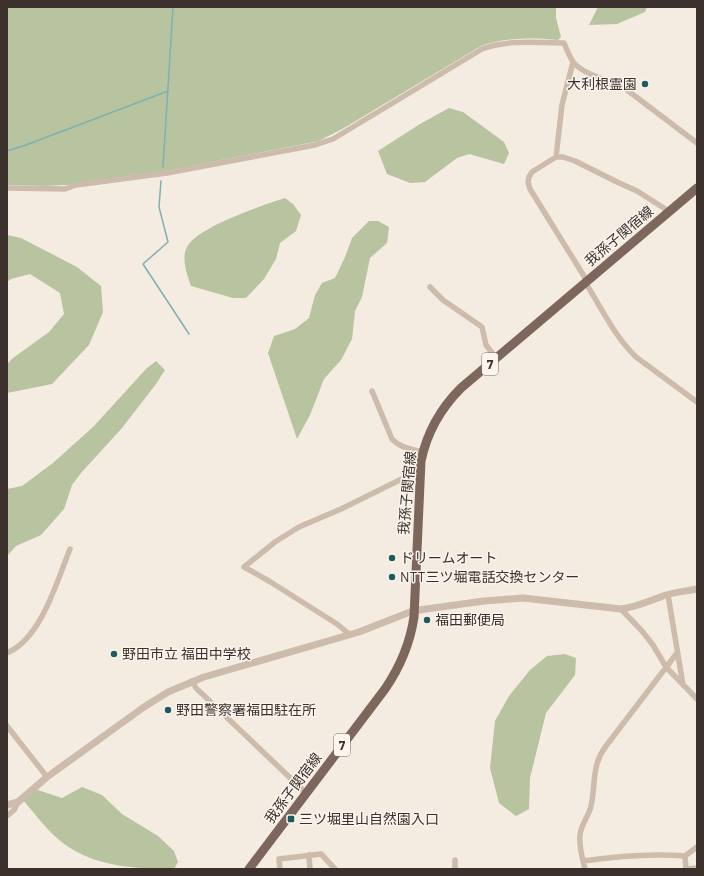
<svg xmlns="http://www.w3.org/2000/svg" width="704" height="876" font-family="Barlow,'Noto Sans JP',sans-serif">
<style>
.green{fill:#b8c4a0}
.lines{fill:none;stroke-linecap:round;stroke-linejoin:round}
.stream{stroke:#7fb0b2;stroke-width:1.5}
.minor{stroke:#cdbbac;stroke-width:5.5}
.tertiary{stroke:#cdbbac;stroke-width:7}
.primary{stroke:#7d675c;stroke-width:9}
.poi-dot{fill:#1f5a5e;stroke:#fbf5ee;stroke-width:1.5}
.labels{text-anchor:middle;stroke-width:3;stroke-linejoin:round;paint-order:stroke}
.shield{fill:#fbf5ee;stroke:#756b66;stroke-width:1}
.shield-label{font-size:13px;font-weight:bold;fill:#3b302b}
.poi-label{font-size:14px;fill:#3b302b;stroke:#fbf5ee;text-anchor:start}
.street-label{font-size:14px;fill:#3b302b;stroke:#fbf5ee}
</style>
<rect width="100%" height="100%" fill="#f4ebe1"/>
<!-- green -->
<path class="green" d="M7,7H556V18L561,37L558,40C536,37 501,38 481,46L344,128L319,141L134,177L86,184L45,186L7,185Z
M598,7H647L645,12L617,24L589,25Z
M449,108L463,112L504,142L509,153L504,164L469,154L457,158L425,182L410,183L387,174L378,151L420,124Z
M285,198L293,204L301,215L296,231L280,243L276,259L264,279L246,298H233L191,286C187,275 181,257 187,247C197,227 263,205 285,198Z
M369,221H378L389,227L387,243L370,258L362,297L355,311L352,339L341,360L324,379L310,415L297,439L268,353L274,336L295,329L309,318L315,295L322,283L335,278L345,257L352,238Z
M7,235L21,238L77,267L101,286L103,312L89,345L52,384L7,393V364L13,358L49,332L64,314L60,293L30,274L11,279L7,282Z
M156,361L165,370L156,384L122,428L81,473L72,485L64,509L41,535L16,546L7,556V489L22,486L53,463L94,426L146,369Z
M565,654L576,658L575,675L546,713L530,778L529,809L516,816L499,803L490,768L495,721L509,696L530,670L547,656Z
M82,787L102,795L122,814L158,836L174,851L178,862L174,869C137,869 94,867 63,843C48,832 36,815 23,800L30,789L38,790L62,798Z"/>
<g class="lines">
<!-- stream -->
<path class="stream" d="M7,151L26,145L168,91
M163,167L173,7
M161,181L159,207L168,242L143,264L189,334"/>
<!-- minor -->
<path class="minor" d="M556,157L562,105L573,62
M7,188L65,189L76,185L167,173L315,145L333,139L482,49C508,39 537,43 564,43C567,49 569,57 574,63C584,75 612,81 627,90L697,143
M587,281L530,189L528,182L529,177L532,172L556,157H563L575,161L617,182L637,191L670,212
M585,282C601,307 614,336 636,357L697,402
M430,287L443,300L482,327L486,345L496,358
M372,391L392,439C400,448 412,449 423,452
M668,595L683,685
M621,609L642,631L653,645L666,667L697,699
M349,634L337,624L269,581L244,567L275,542L299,527L341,509L420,470
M7,653C41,639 57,581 70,549
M192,681L196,688L306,793
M7,726L47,777
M7,816L14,810L18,802
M309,855L310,869
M685,856L686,869
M583,861C617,856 650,853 685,856L697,847
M280,869L279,859L321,854L335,869
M455,869V860
M585,869C582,858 579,846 580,835C581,824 589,816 591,806C596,784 591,766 606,746L677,653
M687,869L697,868"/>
<!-- tertiary -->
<path class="tertiary" d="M7,805L18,802L47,777L144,707L168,692L204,677L359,632L410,612L419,610L484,601L523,598L621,609C637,607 651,600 666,595C676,592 687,591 697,589"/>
<!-- primary -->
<path class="primary" d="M249,869L385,689C400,667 410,644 414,617L421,461C427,432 440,409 461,388L697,188"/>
</g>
<!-- markers -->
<g class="poi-dot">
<circle cx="645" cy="84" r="4"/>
<circle cx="392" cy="558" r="4"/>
<circle cx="392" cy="577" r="4"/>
<circle cx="427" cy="620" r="4"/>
<circle cx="114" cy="654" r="4"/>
<circle cx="168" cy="710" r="4"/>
<rect x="287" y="815" width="8" height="8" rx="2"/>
</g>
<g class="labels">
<!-- shield labels -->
<g class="shield">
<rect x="482" y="353" width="16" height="22" rx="3"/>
<rect x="334" y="734" width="16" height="22" rx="3"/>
</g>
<g class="shield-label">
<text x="490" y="369">7</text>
<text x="342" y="750">7</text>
</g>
<!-- poi labels -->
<g class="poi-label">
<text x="637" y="89" text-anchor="end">大利根霊園</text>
<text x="400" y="563">ドリームオート</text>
<text x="400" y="582">NTT三ツ堀電話交換センター</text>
<text x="435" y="625">福田郵便局</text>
<text x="122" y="659">野田市立 福田中学校</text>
<text x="176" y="715">野田警察署福田駐在所</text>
<text x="299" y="824">三ツ堀里山自然園入口</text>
</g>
<!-- street labels -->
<g class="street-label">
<text transform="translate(619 236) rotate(-40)" y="5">我孫子関宿線</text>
<text transform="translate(407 493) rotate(-85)" y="5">我孫子関宿線</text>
<text transform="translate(293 788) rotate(-53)" y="5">我孫子関宿線</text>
</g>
</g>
<!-- border -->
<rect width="704" height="876" fill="none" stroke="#3b302b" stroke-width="16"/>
</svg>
